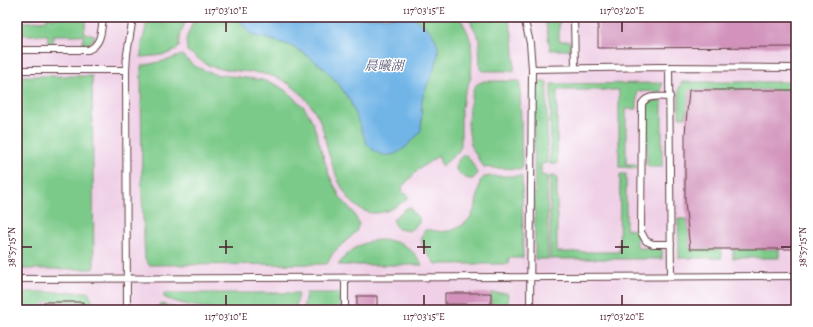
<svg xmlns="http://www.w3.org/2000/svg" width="813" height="327" font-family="Alegreya,'Noto Serif SC',serif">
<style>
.built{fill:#efd0e6}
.green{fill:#7cca89;stroke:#63745a}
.water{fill:#71b5e7;stroke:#5e6a89}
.building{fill:#d292bb}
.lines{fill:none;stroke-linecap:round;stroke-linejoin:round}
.lane-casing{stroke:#643e45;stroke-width:8}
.lane{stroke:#fff;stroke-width:6}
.ticks{fill:none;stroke:#4a1f2b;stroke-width:1.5}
.labels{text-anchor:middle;stroke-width:3;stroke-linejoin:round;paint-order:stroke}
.water-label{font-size:13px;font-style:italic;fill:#5a5b76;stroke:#fff}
.neatline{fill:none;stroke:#4a1f2b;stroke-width:1.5}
.ticks-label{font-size:10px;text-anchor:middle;fill:#4a1f2b}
</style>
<rect width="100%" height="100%" fill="#fff"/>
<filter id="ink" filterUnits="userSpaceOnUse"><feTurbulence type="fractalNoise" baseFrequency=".025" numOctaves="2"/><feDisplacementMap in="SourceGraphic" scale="8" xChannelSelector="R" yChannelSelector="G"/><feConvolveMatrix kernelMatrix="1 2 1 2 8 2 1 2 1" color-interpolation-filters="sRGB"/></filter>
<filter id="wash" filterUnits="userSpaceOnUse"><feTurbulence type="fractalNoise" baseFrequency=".012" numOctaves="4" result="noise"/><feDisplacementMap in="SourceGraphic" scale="16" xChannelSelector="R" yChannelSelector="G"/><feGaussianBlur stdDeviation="0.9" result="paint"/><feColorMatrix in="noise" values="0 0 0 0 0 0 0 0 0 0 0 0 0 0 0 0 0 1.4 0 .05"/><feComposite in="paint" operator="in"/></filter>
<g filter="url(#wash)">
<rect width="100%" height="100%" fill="#f7ecda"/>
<!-- built -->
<path class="built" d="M17,17H796V310H17Z"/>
<!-- green -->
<path class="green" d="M47,17H52L53,19L59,17H87L84,33L95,35C93,41 90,45 83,45V35H53V46L48,45V35H18V45H17V23L47,20Z
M148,17H188C182,27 180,35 179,47C171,56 153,56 141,57L142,44Z
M195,17H460L468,33L471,42L472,58L471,77L464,95L461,112V147L457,153L442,166L438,156L419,169L402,187L403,193L408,195V198C359,238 339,190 327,148C325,139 324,130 320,121C314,107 302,93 289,84C265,68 239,74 213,67C204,64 195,56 187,51L186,39Z
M468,17H508C513,34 515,53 514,71H482L480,69L479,38Z
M545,17H559V41H570V50H550Z
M182,55L194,66L214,74L262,80L277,85L286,91L304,107L312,120L315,129L329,175L340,197L353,212L359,224L356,232L333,253L327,264L149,265L145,259L142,196L141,66L168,60Z
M17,76H92L94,269H17Z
M484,81H520L522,169L491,168L484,167L480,162L471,146L468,126L469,108L474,88L477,84Z
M534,82H547V163L541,164V175L547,176L548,259H535Z
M681,82H796V90H690L686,117H679V87H681Z
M662,83L661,92L637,91V109H626V164H636L637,168L619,167V90H557V164H550L551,84Z
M652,101H662V167H648L647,164V105L648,103Z
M466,155C469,157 476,169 477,174L473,179C465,180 461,175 456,170V163L462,156Z
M620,174H626V229L637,230V248H662V259H550V176H557V252H619Z
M490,176H522L523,258H509V264H435C427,252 416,244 425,230C432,229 439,233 447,231C451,231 455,229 459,227C477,218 477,198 480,181L484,177Z
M410,207L414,214L419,217V223L409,231L398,229L394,224V218L407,208Z
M678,219H687L690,249H722V258H679Z
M378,240C399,240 412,246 422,265H338C350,250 358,243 378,240Z
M733,249H779V258H733Z
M17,292H88L93,303V310H17Z
M165,293H299L295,310C251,310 206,314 165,298L163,296Z
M306,293H338L340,295V310H303Z
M491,293H507L508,296V310H497L494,306L491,304Z
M162,304L180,310H150V309L156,308Z"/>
<!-- water -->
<path class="water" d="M239,17H412C422,24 434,31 437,43C442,61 428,79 423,96C420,105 423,126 420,132C418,136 412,140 409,144C395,158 381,160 367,144L350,101L338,83L323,67L302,52L286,44L252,35L244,26Z"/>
<g id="blocks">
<!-- building -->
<path class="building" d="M598,17H796V47L598,48Z
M689,90H796V249H690L685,202V134Z
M445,293H491V304H445Z
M357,296H377V310H357Z
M44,302H83V310H44Z"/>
</g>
</g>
<g filter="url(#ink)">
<use href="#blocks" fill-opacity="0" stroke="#643e45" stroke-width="1"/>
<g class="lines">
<defs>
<path id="lane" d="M524,17L530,43L532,69L530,310
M574,17L575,68
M17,50H88C102,44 101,31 103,17
M669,67L671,277
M532,69L662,67L796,68
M17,70H126
M670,97C660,97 647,94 642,104L641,232L646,241L653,244H671
M17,279L796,276
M127,310L126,70L127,54L133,17
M345,310V278"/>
</defs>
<!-- lane casing -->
<use href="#lane" class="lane-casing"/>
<!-- lane -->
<use href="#lane" class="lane"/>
</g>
</g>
<!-- ticks -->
<path class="ticks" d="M226,22V32M424,22V32M622,22V32M226,240V254M424,240V254M622,240V254M22,247H32M219,247H233M417,247H431M615,247H629M781,247H791M226,295V305M424,295V305M622,295V305"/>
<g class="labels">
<!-- water labels -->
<g class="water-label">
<text x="384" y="70">晨曦湖</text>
</g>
</g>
<!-- margin -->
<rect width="813" height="327" fill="none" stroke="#fff" stroke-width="44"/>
<rect x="22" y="22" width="769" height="283" class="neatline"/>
<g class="ticks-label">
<text x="226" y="14">117°03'10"E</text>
<text x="424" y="14">117°03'15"E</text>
<text x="622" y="14">117°03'20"E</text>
<text transform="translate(11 247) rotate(-90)" y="4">38°57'15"N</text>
<text transform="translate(802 247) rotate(-90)" y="4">38°57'15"N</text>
<text x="226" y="320">117°03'10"E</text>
<text x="424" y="320">117°03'15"E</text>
<text x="622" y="320">117°03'20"E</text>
</g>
</svg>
